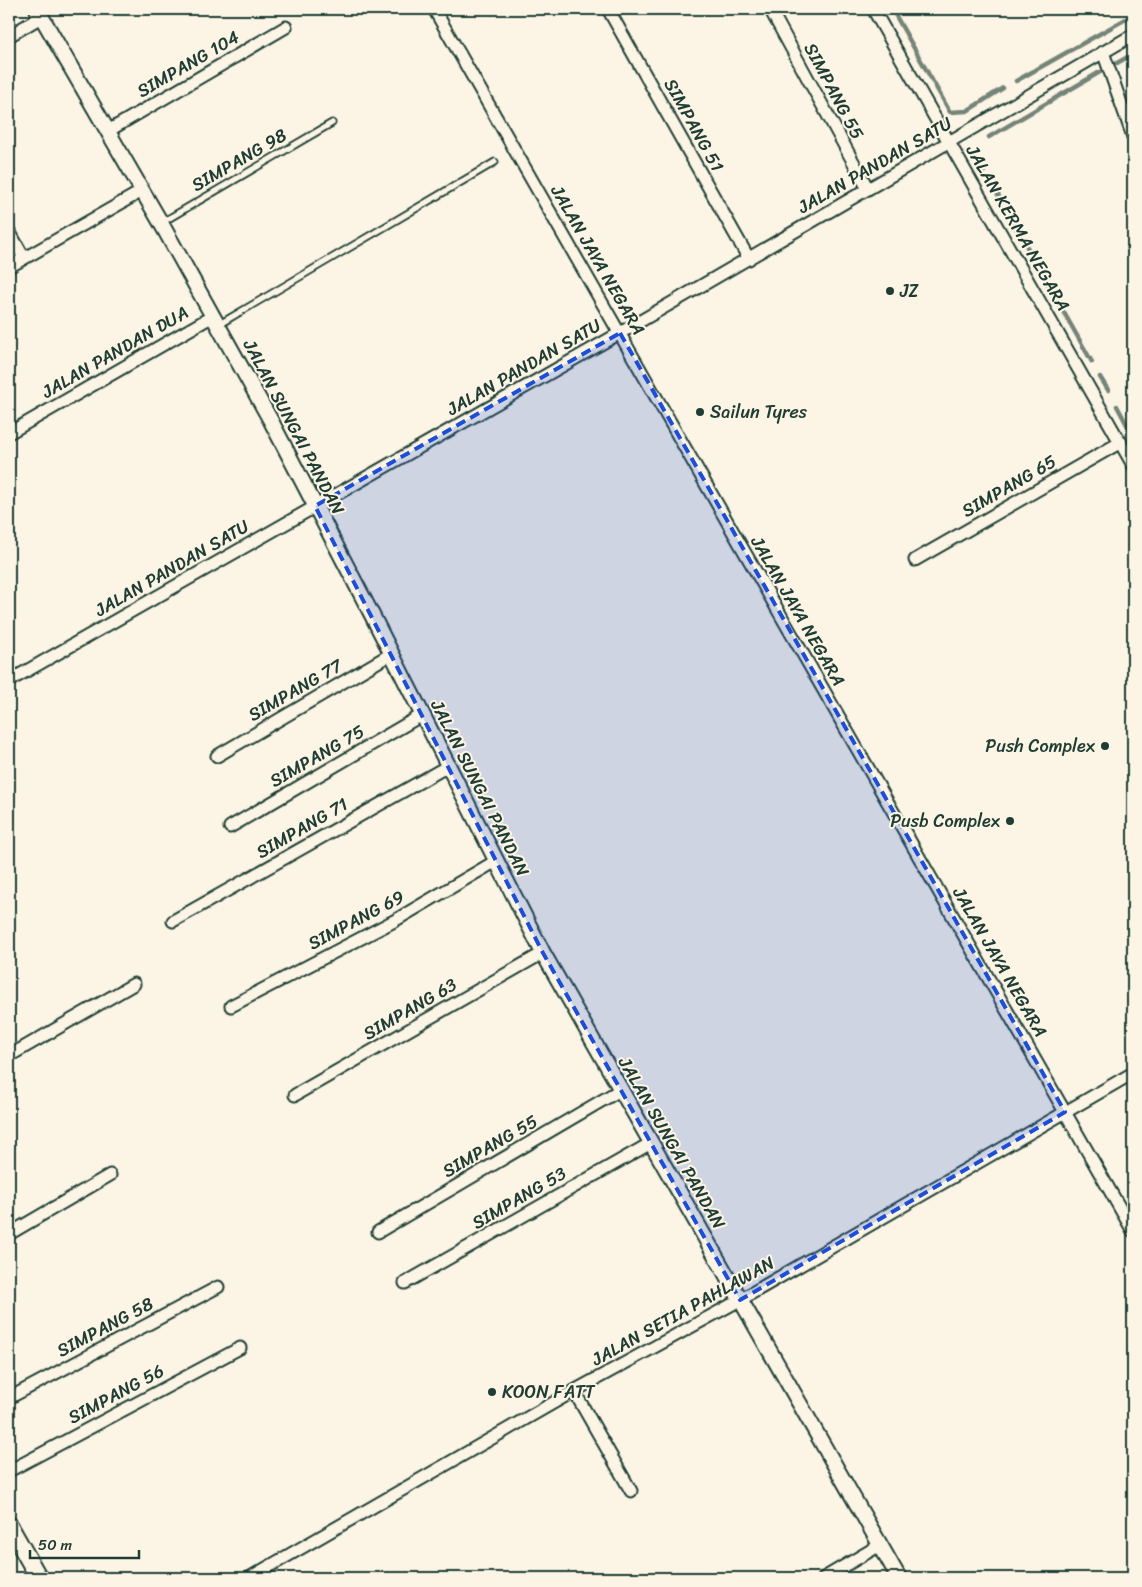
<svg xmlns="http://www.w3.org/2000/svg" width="1142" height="1587" font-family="Sriracha,sans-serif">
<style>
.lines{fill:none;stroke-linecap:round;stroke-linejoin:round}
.stream{stroke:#758479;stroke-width:4.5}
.service-casing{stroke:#1f3d34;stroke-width:9}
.minor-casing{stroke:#1f3d34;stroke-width:15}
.tertiary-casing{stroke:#1f3d34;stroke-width:18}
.secondary-casing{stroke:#1f3d34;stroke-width:20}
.service{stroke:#fcf5e5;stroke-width:5.5}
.minor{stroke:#fcf5e5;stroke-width:11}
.tertiary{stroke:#fcf5e5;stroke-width:14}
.secondary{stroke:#fcf5e5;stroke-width:16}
.marked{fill:#1d4ed8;fill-opacity:0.2;stroke:#1d4ed8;stroke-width:4;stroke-dasharray:10 6;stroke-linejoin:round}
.poi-dot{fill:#1f3d34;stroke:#fcf5e5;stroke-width:2}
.labels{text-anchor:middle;stroke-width:4;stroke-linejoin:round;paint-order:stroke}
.street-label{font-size:18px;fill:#1f3d34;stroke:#fcf5e5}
.poi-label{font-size:18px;fill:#1f3d34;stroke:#fcf5e5;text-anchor:start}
</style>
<rect width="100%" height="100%" fill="#fcf5e5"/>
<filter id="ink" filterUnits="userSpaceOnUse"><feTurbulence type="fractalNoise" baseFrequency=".02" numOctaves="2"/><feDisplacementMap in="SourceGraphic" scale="10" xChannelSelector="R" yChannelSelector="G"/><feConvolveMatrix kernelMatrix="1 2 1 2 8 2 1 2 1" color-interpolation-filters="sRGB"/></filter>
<g filter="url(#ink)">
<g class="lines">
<!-- stream -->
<path class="stream" d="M892,9L950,112L967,111L1003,88
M1117,63L1133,54
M1016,81L1133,15
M989,137L1100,72
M973,160H979L984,171
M990,181L1001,200
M1008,214L1019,233
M1027,247L1039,267
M1046,281L1092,362
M1100,377L1108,390
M1117,406L1133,436"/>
<defs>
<path id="service" d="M161,223L332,123
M218,325L495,162"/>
<path id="minor" d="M434,9L1133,1231
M608,9L749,259
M770,9L868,189
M873,9L1133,465
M9,36L41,17
M1103,52L1133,137
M108,131L286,27
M9,231L24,258
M9,267L142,191
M9,433L213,316
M915,560L1121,442
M9,681L620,333L1133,35
M217,756L391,654
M230,827L422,715
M173,921L448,766
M231,1006L394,921L496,861
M9,1056L134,984
M295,1095L543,953
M378,1232L620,1090
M9,1234L110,1175
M405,1283L651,1143
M574,1391L631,1491
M9,1398L218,1287
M9,1471L240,1348
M249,1578L574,1391L740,1300L1133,1073
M824,1578L880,1545"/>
<path id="tertiary" d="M37,9L161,223L271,421L372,615L543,953L899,1578"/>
<path id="secondary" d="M9,1525L39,1578"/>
</defs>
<!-- service casing -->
<use href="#service" class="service-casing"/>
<!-- minor casing -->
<use href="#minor" class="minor-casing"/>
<!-- tertiary casing -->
<use href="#tertiary" class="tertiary-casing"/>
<!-- secondary casing -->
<use href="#secondary" class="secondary-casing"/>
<!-- service -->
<use href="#service" class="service"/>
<!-- minor -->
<use href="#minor" class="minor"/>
<!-- tertiary -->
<use href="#tertiary" class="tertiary"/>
<!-- secondary -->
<use href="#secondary" class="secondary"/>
</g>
</g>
<!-- marked area -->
<path class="marked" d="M620,333L1065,1112L740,1300L543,953L315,506Z"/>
<!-- markers -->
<g class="poi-dot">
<circle cx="890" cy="291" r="5"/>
<circle cx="700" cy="412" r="5"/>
<circle cx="1105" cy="746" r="5"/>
<circle cx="1010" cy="821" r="5"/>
<circle cx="492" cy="1392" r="5"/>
</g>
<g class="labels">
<!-- street labels -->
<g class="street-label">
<text transform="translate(188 64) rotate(-30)" y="6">SIMPANG 104</text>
<text transform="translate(834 91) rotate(62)" y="6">SIMPANG 55</text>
<text transform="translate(694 125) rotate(61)" y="6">SIMPANG 51</text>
<text transform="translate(239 160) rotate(-30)" y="6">SIMPANG 98</text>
<text transform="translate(875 165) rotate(-30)" y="6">JALAN PANDAN SATU</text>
<text transform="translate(1018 228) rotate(60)" y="6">JALAN KERMA NEGARA</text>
<text transform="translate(598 260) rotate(60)" y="6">JALAN JAYA NEGARA</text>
<text transform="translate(115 352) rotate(-30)" y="6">JALAN PANDAN DUA</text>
<text transform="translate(524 367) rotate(-30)" y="6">JALAN PANDAN SATU</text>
<text transform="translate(294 427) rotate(62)" y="6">JALAN SUNGAI PANDAN</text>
<text transform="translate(1009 486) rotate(-30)" y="6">SIMPANG 65</text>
<text transform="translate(172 568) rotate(-30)" y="6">JALAN PANDAN SATU</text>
<text transform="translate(798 611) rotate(60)" y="6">JALAN JAYA NEGARA</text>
<text transform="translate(295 690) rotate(-30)" y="6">SIMPANG 77</text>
<text transform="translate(317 756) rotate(-30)" y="6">SIMPANG 75</text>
<text transform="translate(480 788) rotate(63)" y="6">JALAN SUNGAI PANDAN</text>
<text transform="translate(302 828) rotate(-30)" y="6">SIMPANG 71</text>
<text transform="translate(356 920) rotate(-28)" y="6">SIMPANG 69</text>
<text transform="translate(1000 962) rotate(60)" y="6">JALAN JAYA NEGARA</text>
<text transform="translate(410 1009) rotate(-30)" y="6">SIMPANG 63</text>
<text transform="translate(672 1143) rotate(60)" y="6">JALAN SUNGAI PANDAN</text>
<text transform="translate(490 1146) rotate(-30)" y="6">SIMPANG 55</text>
<text transform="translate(519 1198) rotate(-30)" y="6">SIMPANG 53</text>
<text transform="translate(683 1311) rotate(-29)" y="6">JALAN SETIA PAHLAWAN</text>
<text transform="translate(105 1327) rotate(-28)" y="6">SIMPANG 58</text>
<text transform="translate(116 1394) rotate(-28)" y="6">SIMPANG 56</text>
</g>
<!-- poi labels -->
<g class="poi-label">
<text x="900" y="297">JZ</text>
<text x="710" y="418">Sailun Tyres</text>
<text x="1095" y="752" text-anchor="end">Push Complex</text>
<text x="1000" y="827" text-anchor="end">Pusb Complex</text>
<text x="502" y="1398">KOON FATT</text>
</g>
</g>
<!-- margin -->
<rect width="1142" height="1587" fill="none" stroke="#fcf5e5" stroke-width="30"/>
<rect x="15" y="15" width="1112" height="1557" fill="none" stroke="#1f3d34" stroke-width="2" filter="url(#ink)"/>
<!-- scale -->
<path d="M30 1550v8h109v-8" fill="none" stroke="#1f3d34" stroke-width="2.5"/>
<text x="38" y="1550" font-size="15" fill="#1f3d34" stroke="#fcf5e5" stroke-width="4" paint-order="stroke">50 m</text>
</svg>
